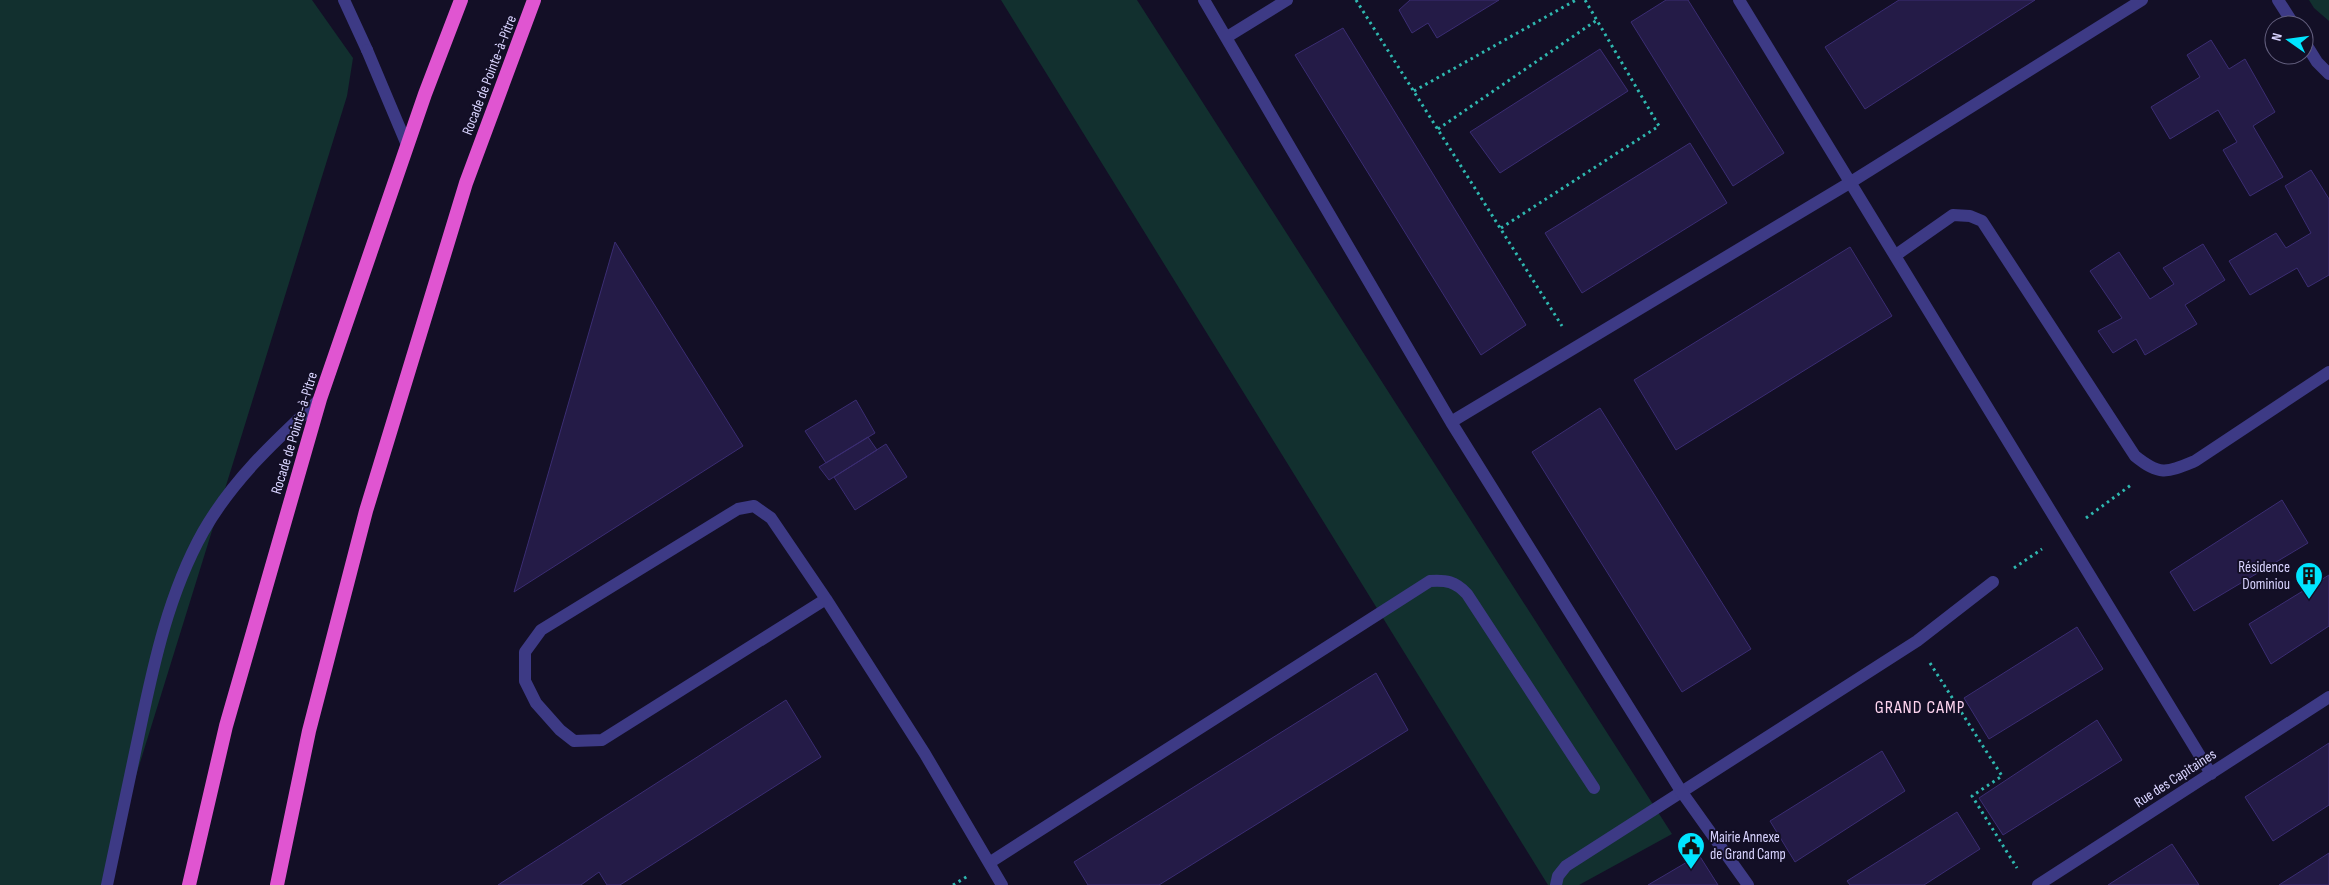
<svg xmlns="http://www.w3.org/2000/svg" width="2329" height="885" font-family="'Sofia Sans Condensed',sans-serif">
<style>
.green{fill:#12302f}
.building{fill:#241b47;stroke:#3b2d73}
.lines{fill:none;stroke-linecap:round;stroke-linejoin:round}
.path{stroke:#2fb8b0;stroke-width:3;stroke-dasharray:2.5 4;stroke-linecap:butt}
.service{stroke:#3d3a85;stroke-width:12}
.minor{stroke:#3d3a85;stroke-width:12}
.trunk{stroke:#e055d1;stroke-width:14}
.labels{text-anchor:middle;stroke-width:4;stroke-linejoin:round;paint-order:stroke}
.street-label{font-size:15px;fill:#d9d4ff;stroke:#130f26}
.poi-label{font-size:15px;fill:#d9d4ff;stroke:#130f26;text-anchor:end}
.quarter-label{font-size:18px;letter-spacing:1px;fill:#ffd6f0;stroke:#130f26}
</style>
<rect width="100%" height="100%" fill="#130f26"/>
<!-- green -->
<path class="green" d="M0,0H312L353,58L347,96L102,885H0Z
M1001,0H1137L1672,834L1579,885H1548Z
M2309,0H2329V21L2314,8Z"/>
<!-- building -->
<path class="building" d="M1410,0H1499L1437,38L1428,23L1412,33L1399,10Z
M1666,0H1688L1784,153L1733,186L1631,22Z
M1899,0H2035L1865,109L1825,47Z
M1343,28L1526,325L1481,355L1295,55Z
M2211,40L2229,69L2245,59L2275,112L2253,126L2283,177L2250,196L2223,150L2237,142L2218,110L2170,139L2151,107L2200,77L2187,55Z
M1600,49L1628,91L1500,173L1470,132Z
M1690,143L1727,203L1582,293L1545,233Z
M2311,170L2329,199V275L2308,287L2297,268L2250,295L2229,261L2276,233L2286,248L2311,233L2285,186Z
M615,242L743,446L514,592Z
M2203,244L2225,280L2185,305L2197,324L2145,355L2136,339L2113,353L2098,331L2122,318L2090,271L2119,252L2150,299L2174,284L2163,268Z
M1850,247L1892,316L1676,450L1634,380Z
M856,400L875,433L826,463L805,431Z
M1600,408L1751,649L1682,692L1532,452Z
M868,437L877,450L829,480L819,467Z
M886,444L907,477L855,510L834,477Z
M2282,500L2308,543L2194,611L2170,572Z
M2329,575V626L2271,664L2249,624Z
M2077,627L2103,669L1989,739L1964,698Z
M1376,673L1408,730L1159,885H1088L1074,862Z
M786,700L821,757L620,885H607L599,872L581,885H498Z
M2097,720L2122,760L2003,835L1979,798Z
M2329,743V805L2273,841L2245,797Z
M1882,751L1905,791L1795,862L1770,821Z
M1957,812L1980,849L1924,885H1850L1847,881Z
M2172,844L2199,885H2108Z
M2329,853V885H2279Z
M1699,855L1718,885H1648Z"/>
<g class="lines">
<!-- path -->
<path class="path" d="M1356,0L1562,326
M1414,91L1576,0
M1438,129L1597,20
M1501,228L1659,126L1585,0
M2086,518L2131,485
M2014,568L2042,549
M1930,663L2002,776L1972,796L2017,868
M953,885L968,876"/>
<!-- service -->
<path class="service" d="M344,0L367,50
M1896,255L1953,215L1970,216L1982,221L2135,456C2160,476 2166,473 2195,461L2329,372
M826,599L602,740L574,741L560,730L536,703L525,681V652L541,630L738,509L754,506L771,518L826,599L925,754L1002,885
M989,863L1430,581C1446,580 1455,581 1467,594L1594,788
M107,885C118,833 129,781 140,729C154,662 169,593 203,532C233,479 276,440 320,399
M1556,885L1558,876L1566,866L1917,641L1993,582"/>
<!-- minor -->
<path class="minor" d="M1204,0L1451,422L1681,791L1748,885
M1739,0L2211,774
M2278,0L2294,25
M1227,37L1287,0
M2304,41L2317,62L2329,74
M367,50L407,145
M1451,422L1851,182L2142,0
M2038,885L2329,697"/>
<!-- trunk -->
<path class="trunk" d="M189,885L226,726L320,399L425,94L461,0
M277,885L309,731L366,511L466,183L534,0"/>
</g>
<!-- icons -->
<defs>
<symbol id="building-pin" viewBox="-11 -11 22 30"><path d="M0 17L-7.5 6A9.5 9.5 0 1 1 7.5 6Z" fill="#00e5ff" stroke="#130f26"/><path d="M-4-6H4V6H1V3H-1V6H-4ZM-2.5-4.3h1.7v1.8h-1.7ZM.8-4.3h1.7v1.8H.8ZM-2.5-1h1.7V.8h-1.7ZM.8-1h1.7V.8H.8Z" fill="#111"/></symbol>
<symbol id="civic-pin" viewBox="-11 -11 22 30"><path d="M0 17L-7.5 6A9.5 9.5 0 1 1 7.5 6Z" fill="#00e5ff" stroke="#130f26"/><path d="M-.6-6.5H3V-4.5H.6V-3L4-1V1h2V6H-6V1h2V-1L-.6-3ZM-1.2 2.5V6h2.4V2.5Z" fill="#111"/></symbol>
</defs>
<g fill-rule="evenodd">
<use href="#building-pin" x="2293" y="560" width="32" height="43"/>
<use href="#civic-pin" x="1675" y="830" width="32" height="43"/>
</g>
<g class="labels">
<!-- street labels -->
<g class="street-label">
<text transform="translate(489 75) rotate(-69)" y="5">Rocade de Pointe-à-Pitre</text>
<text transform="translate(294 433) rotate(-73)" y="5">Rocade de Pointe-à-Pitre</text>
<text transform="translate(2175 778) rotate(-33)" y="5">Rue des Capitaines</text>
</g>
<!-- poi labels -->
<g class="poi-label">
<text x="2290" y="572">Résidence<tspan x="2290" dy="17">Dominiou</tspan></text>
<text x="1710" y="842" text-anchor="start">Mairie Annexe<tspan x="1710" dy="17">de Grand Camp</tspan></text>
</g>
<!-- quarter labels -->
<g class="quarter-label">
<text x="1920" y="713">GRAND CAMP</text>
</g>
</g>
<!-- north arrow -->
<g transform="translate(2289 40) rotate(284)"><circle r="24" fill="#130f26" stroke="#625e7d"/>
<path d="M0-4L9 19L0 12L-9 19Z" fill="#00e5ff"/>
<text y="-8" font-size="14" font-weight="bold" text-anchor="middle" fill="#d9d4ff">N</text>
</g>
</svg>
